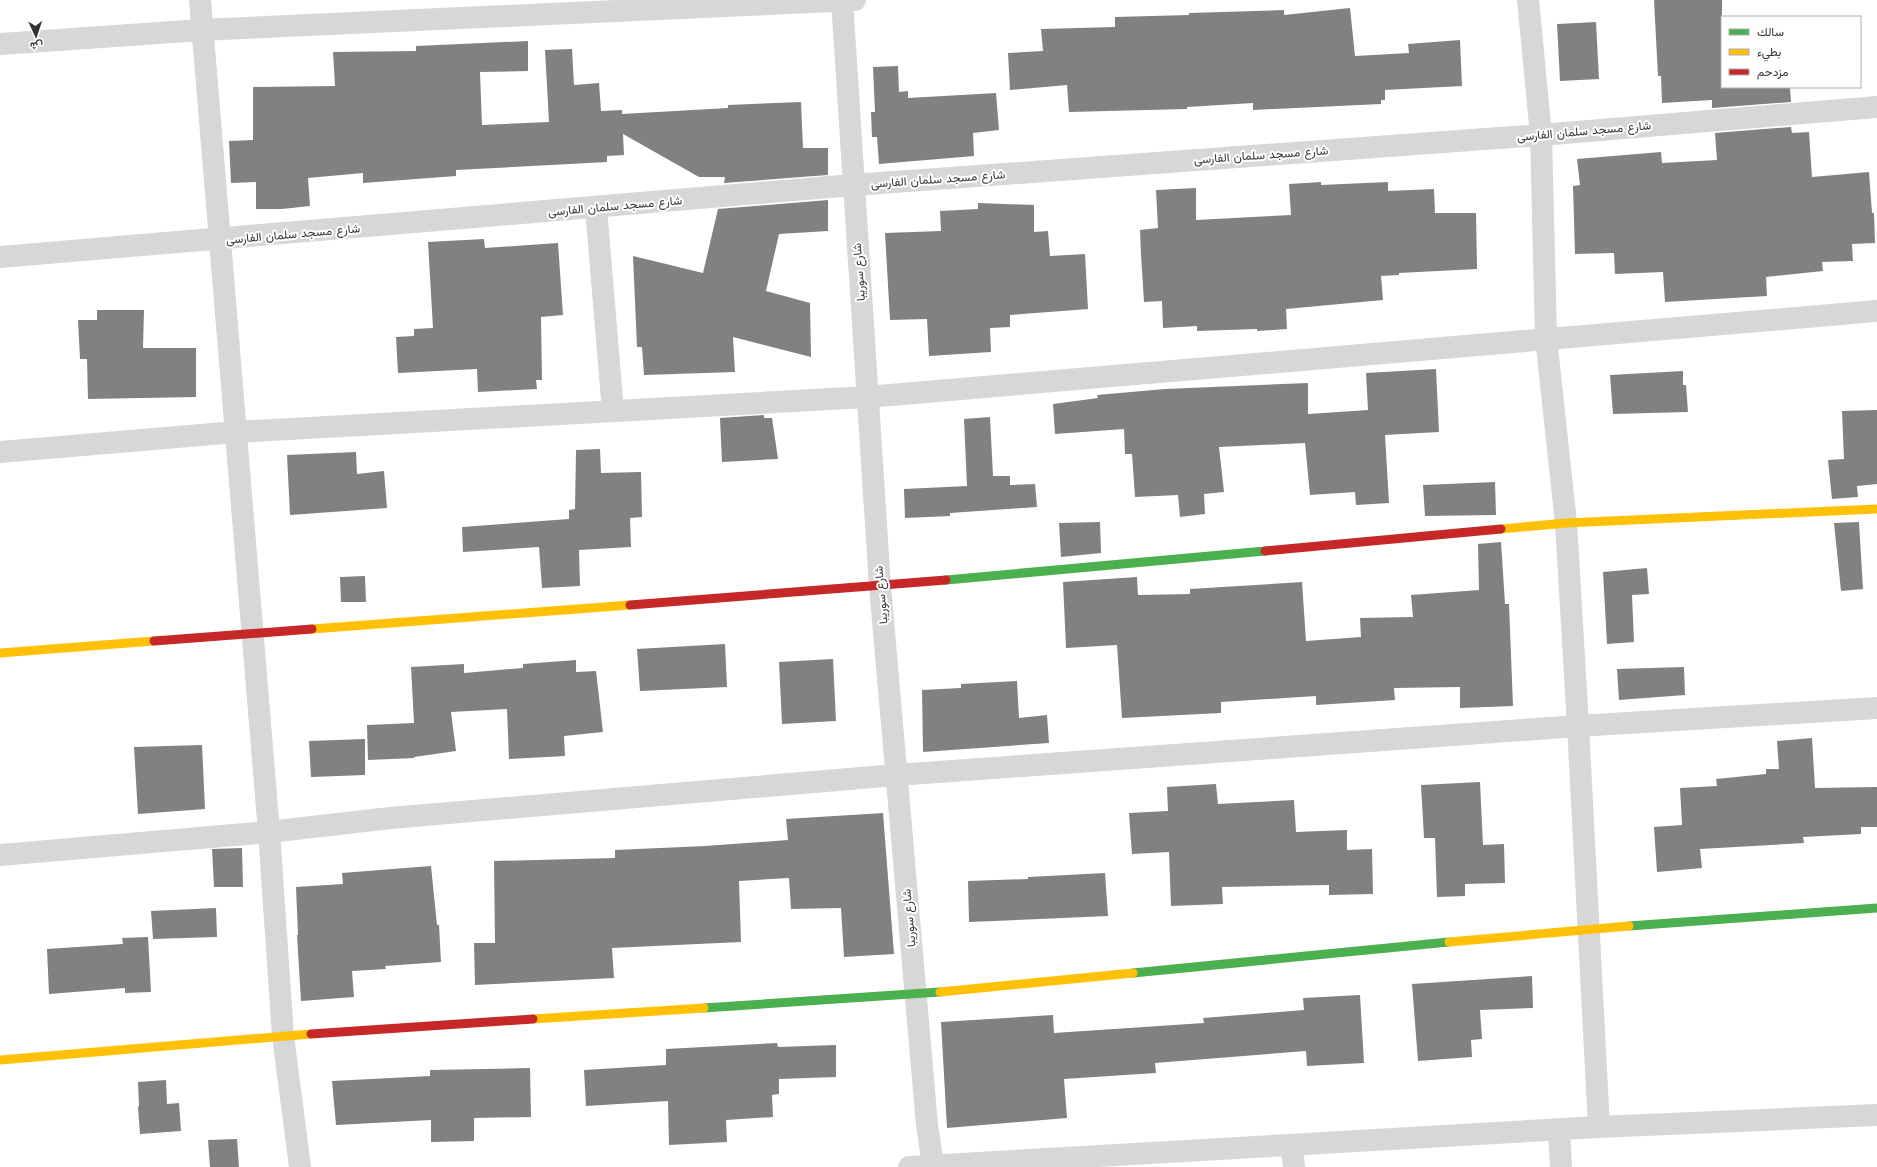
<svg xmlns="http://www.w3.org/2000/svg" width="1877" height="1167" font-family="'Work Sans',Vazirmatn,sans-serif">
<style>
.building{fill:#818181}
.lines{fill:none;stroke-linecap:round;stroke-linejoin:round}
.street{stroke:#d7d7d7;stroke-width:22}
.fast{stroke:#4caf50;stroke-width:9}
.slow{stroke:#ffc107;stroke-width:9}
.jam{stroke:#c62828;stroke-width:9}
.labels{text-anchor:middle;stroke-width:4;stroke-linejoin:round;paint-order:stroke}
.street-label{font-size:12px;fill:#333;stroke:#fff}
</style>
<rect width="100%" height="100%" fill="#fff"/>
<!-- building -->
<path class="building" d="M1654,0H1722V87H1790L1791,102L1712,108V100L1662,103L1661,76H1658Z
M1350,8L1355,56L1409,53L1408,44L1460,40L1462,86L1385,90V100H1381V104L1253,110V103L1187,107V109L1069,112L1067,85L1010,90L1008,53L1043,51L1041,29L1115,27V17L1189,15V13L1284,10V15Z
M1596,22L1599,79L1560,81L1557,24Z
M528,41V71L480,72L482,125L549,122L545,50L572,49L574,85L599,83L601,111L622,110V114L728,108V105L801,102L803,148H828V175L724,183L725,177H699L623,134L624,155L607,156V162L456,170V176L363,183V173L308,178L310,206L282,209H256V182L231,183L229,141L253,140V87L335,86L333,52L416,51V46Z
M898,66L899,92L908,91V98L996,93L999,130L973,133L974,156L879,164L877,137H872L871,112H875L873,67Z
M1791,127L1792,133L1809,132L1812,177L1869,172L1872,213H1874L1875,243L1852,244L1853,261L1822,262L1823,271L1766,277L1767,296L1665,302L1663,272L1615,274L1614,253L1575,254L1573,186L1580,185L1577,159L1661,152L1662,163L1717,160L1715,133Z
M1321,182V185L1388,182V191L1434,189L1435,213H1476L1477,269L1399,273V275L1381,276L1383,300L1286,309L1287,329L1257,331V329L1197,331V326L1163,328L1162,301L1144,302L1141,255L1140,230L1158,228L1156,190L1196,188V220L1291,215L1289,184Z
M828,200V231L779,234L766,291L810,303L811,357L733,337L735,372L644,375L642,347H637L633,256L703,273L718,209Z
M978,203L1034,205V232L1048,231L1050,256L1085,254L1088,309L1010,315V327L990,328L991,352L929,356L927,319L890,320L885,233L941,231L940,211L978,209Z
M484,239L485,248L558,243L563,315L541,317L542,380H536L537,389L478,392L477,369L398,373L396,337L414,336V329L433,328L428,242Z
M97,310H144L143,348H196V397L88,399L87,359H80L78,320H97Z
M1436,369L1439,432L1385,435L1389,503L1356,505L1355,492L1310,495L1305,443L1219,447L1224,492L1204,494L1205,514L1180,517L1178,495L1135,497L1132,454H1125L1124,429L1055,434L1053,404L1098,398L1097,395L1165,389L1308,383V414L1368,410L1366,373Z
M1683,371V385H1686L1688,412L1613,414L1610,375Z
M1877,410V484L1857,486L1858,497L1832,499L1828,460L1844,459L1842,411Z
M764,415V418H772L778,459L722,462L720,418Z
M990,417L993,476H1010V485L1035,484L1037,507L950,513V516L905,518L904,489L967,486L964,419Z
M600,449L601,473L641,472L642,517L630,518L631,547L579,550L580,586L542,588L539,547L463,552L462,527L569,519V510L575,509L576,450Z
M356,452L357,474L384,471L387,508L290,515L287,455Z
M1495,482L1496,515L1425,516L1423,485Z
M1100,522L1101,553L1061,557L1059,523Z
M1859,522L1863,589L1841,591L1834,523Z
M1501,542L1505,604H1509L1513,706L1460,708V687L1394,688L1395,700L1316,705V696L1221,702V713L1122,718L1117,645L1066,648L1063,582L1137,577L1138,595L1190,594V589L1302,582L1306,641L1361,637L1360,618L1413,617L1411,595L1479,590L1478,544Z
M1647,568L1649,594L1632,595L1634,642L1607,644L1603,572Z
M365,576L366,602H341L340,577Z
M725,644L727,687L640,691L637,649Z
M833,659L836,721L782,724L779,662Z
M576,660V672L596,671L603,732L564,736L565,756L509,759L507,709L451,712L456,751L414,757V758L368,760L367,725L414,723L411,667L464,664V673L523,668V664Z
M1684,667L1685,695L1619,700L1617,669Z
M1017,681L1019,718L1047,715L1049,743L923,752L922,690L961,688V684Z
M1812,738L1815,788L1877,787V827H1861V834L1803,837L1804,843L1700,849L1702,868L1657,872L1654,827L1682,825L1680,788L1717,786L1716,779L1766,774V769H1779L1777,741Z
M365,739V775L311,777L309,741Z
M202,745L205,809L138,814L134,747Z
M1480,782L1483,845L1504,844L1505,883L1465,884V896L1437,897L1435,838H1424L1421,785Z
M1216,784L1218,804L1294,800L1296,832L1347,830V850L1372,849L1373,894L1329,895V885L1222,887L1223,904L1171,906L1169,852L1132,854L1129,813L1168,811L1167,787Z
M883,813L894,954L844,957L841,908L791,909L789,878L739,881L741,942L612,948L614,978L475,985L474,943H495L494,861L615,858V850L705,846L788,840L786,819Z
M242,848L243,887H214L212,849Z
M431,866L437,925H439L441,962L385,966L386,969L352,971L354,997L301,1001L297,935H298L296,887L343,884L342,873Z
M1105,873L1108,916L969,922L968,881L1028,879V877Z
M216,908L217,937L153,939L151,911Z
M148,937L151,992L125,993V988L49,994L47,949L123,944L122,938Z
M1532,976L1533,1008L1480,1010L1482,1039L1471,1040L1472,1057L1418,1061L1412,984Z
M1360,995L1364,1063L1307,1066L1306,1051L1155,1063L1156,1073L1064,1079L1067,1118L947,1128L941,1022L1053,1015L1054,1033L1204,1023L1203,1018L1304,1010L1303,998Z
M777,1043L778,1047L836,1045V1077L779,1079V1094L772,1095L773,1117L726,1120L727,1142L669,1145L668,1101L586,1106L584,1070L666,1065V1049Z
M530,1068L531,1117L474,1118V1141L431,1142V1120L336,1125L332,1081L430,1076V1070Z
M166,1080L167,1104L179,1103L181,1131L140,1134L138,1107L139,1106L138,1082Z
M237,1139L239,1167H210L208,1140Z"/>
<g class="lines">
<!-- street -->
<path class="street" d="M200,0L269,832L283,1036L300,1167
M842,0L880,586L927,1125L933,1165
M1528,0L1541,135L1546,338L1566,523L1578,726L1599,1127
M0,44L202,30L855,0
M596,208L613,411
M0,257L853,185L1541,135L1877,107
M0,452L236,432L867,397L1877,311
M0,855L269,832L390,818L896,775L1578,726L1877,708
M1559,1131L1561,1167
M1292,1146L1294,1167
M909,1167L1599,1127L1877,1115"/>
<!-- fast -->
<path class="fast" d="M946,580L1265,551
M1629,926L1877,908
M1133,973L1449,942
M704,1008L940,992"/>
<!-- slow -->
<path class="slow" d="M1501,529L1566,523L1877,509
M312,629L630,605
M0,653L154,641
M1449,942L1629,926
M940,992L1133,973
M533,1019L704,1008
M0,1060L311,1034"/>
<!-- jam -->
<path class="jam" d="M1265,551L1501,529
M630,605L946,580
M154,641L312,629
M311,1034L533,1019"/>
</g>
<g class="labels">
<!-- street labels -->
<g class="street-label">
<text transform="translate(1584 131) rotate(-5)" y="4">شارع مسجد سلمان الفارسى</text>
<text transform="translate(1261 155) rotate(-4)" y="4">شارع مسجد سلمان الفارسى</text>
<text transform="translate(938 179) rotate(-4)" y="4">شارع مسجد سلمان الفارسى</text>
<text transform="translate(615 206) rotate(-5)" y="4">شارع مسجد سلمان الفارسى</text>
<text transform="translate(293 234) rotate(-5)" y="4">شارع مسجد سلمان الفارسى</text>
<text transform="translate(859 272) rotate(-94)" y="4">شارع سوريبا</text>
<text transform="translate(881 595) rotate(-95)" y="4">شارع سوريبا</text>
<text transform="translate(909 918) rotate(-95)" y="4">شارع سوريبا</text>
</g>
</g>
<!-- legend -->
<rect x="1721" y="16" width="140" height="72" fill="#ffffff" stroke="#adadad"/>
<rect x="1729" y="29" width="20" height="6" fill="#4caf50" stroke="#adadad"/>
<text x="1757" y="36" font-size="12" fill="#333333">سالك</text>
<rect x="1729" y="49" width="20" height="6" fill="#ffc107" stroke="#adadad"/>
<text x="1757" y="56" font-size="12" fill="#333333">بطيء</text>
<rect x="1729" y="69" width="20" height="6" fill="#c62828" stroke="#adadad"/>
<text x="1757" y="76" font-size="12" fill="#333333">مزدحم</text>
<!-- north arrow -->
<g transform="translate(36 36) rotate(177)" stroke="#ffffff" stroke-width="3" paint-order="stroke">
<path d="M0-3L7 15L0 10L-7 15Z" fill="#333333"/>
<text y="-6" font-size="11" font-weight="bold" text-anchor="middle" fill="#333333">ش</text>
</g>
</svg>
